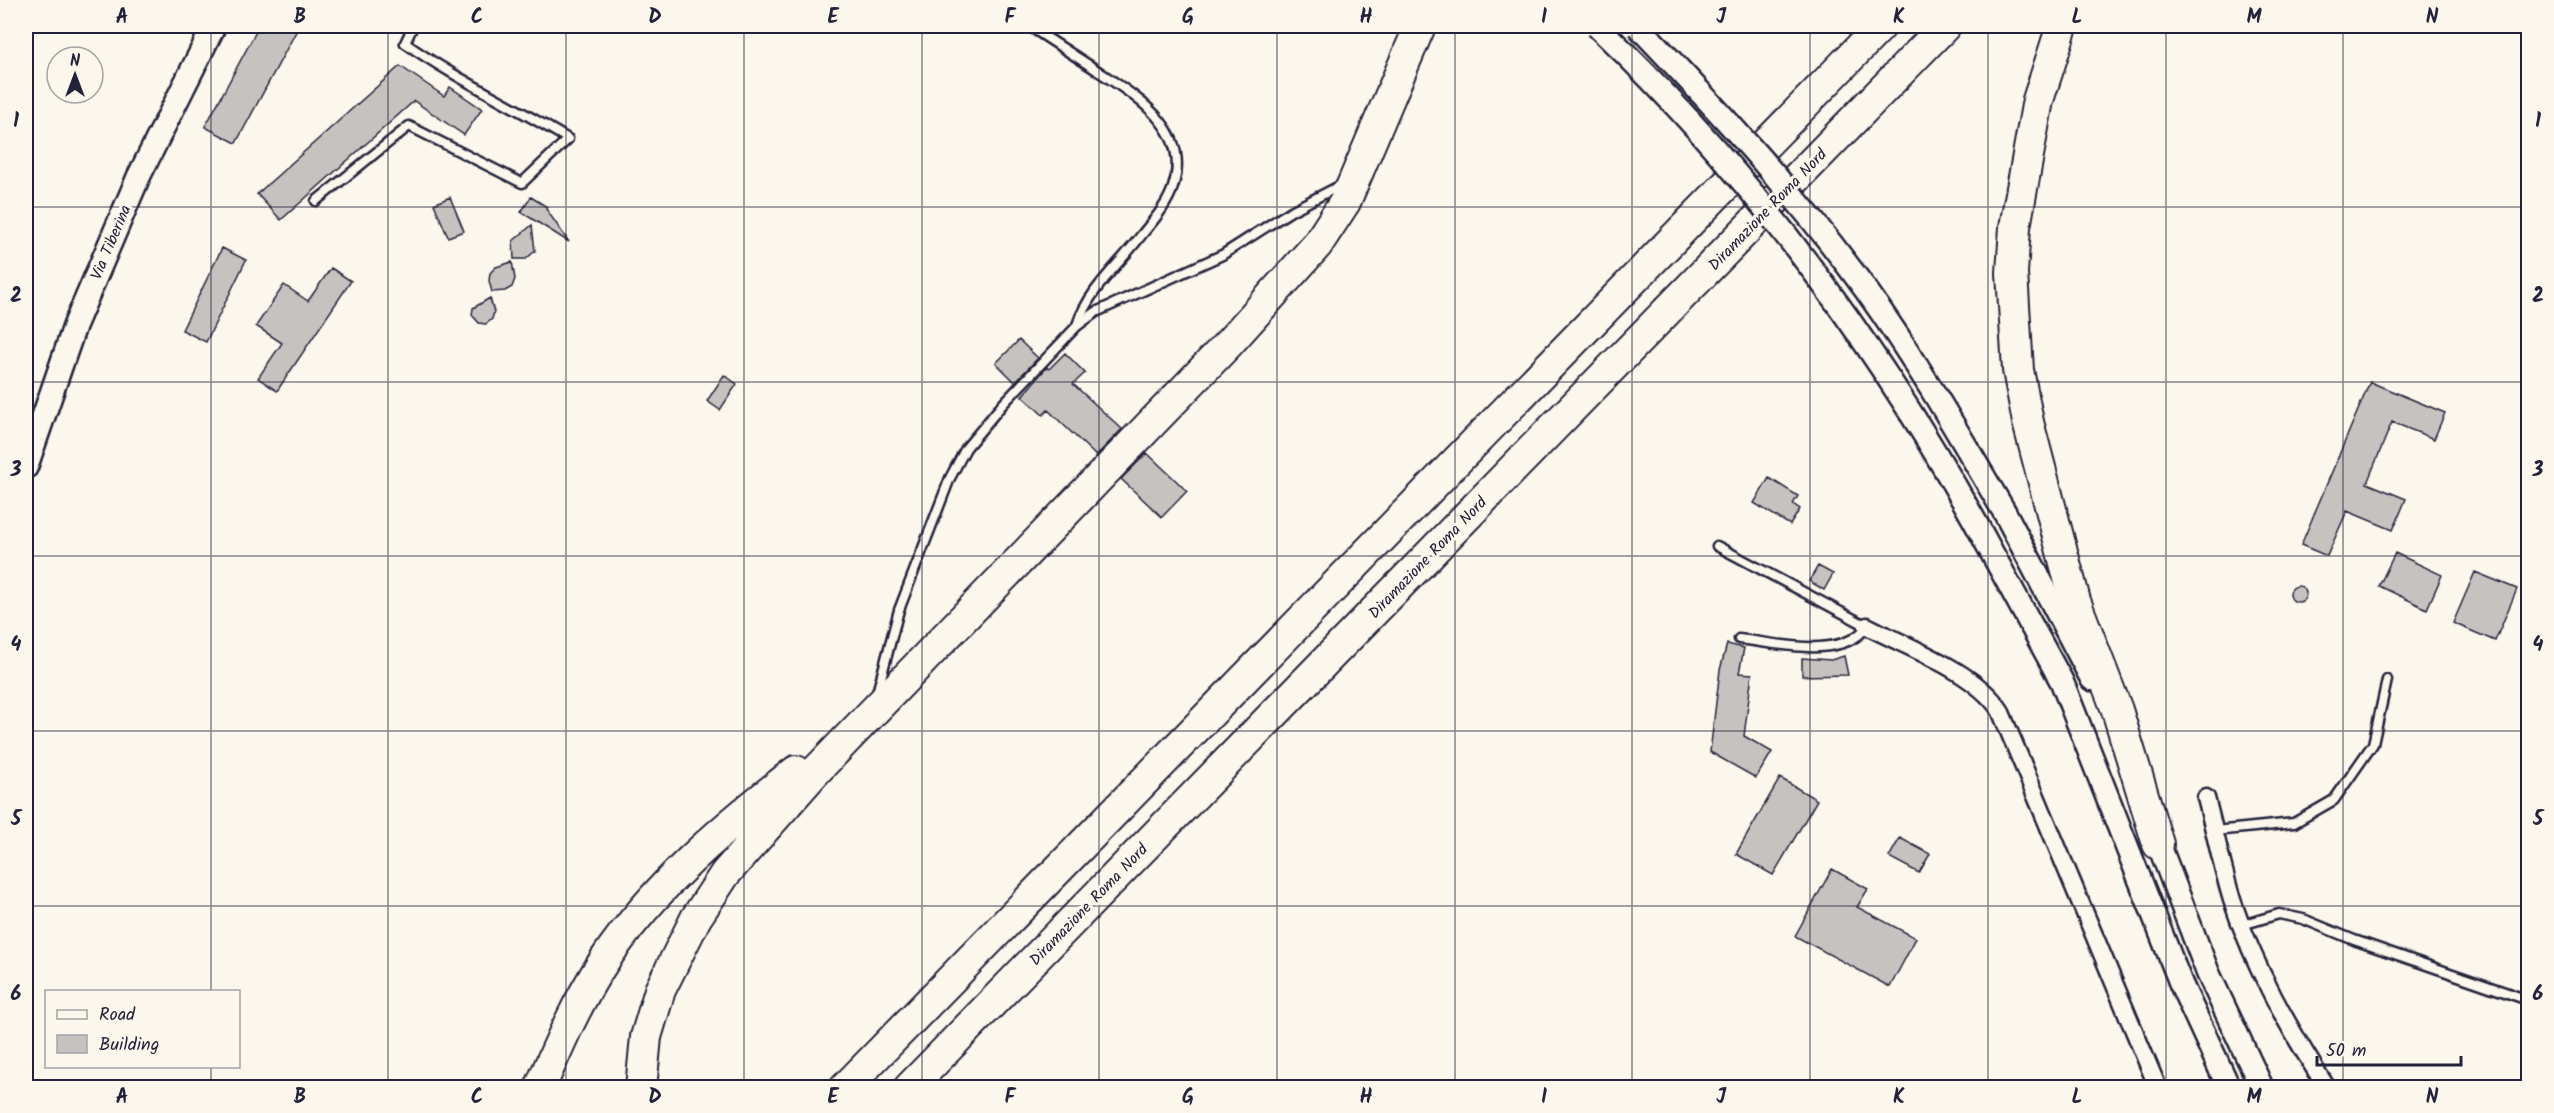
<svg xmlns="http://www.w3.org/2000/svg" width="2554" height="1113" font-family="Kalam,sans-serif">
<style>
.building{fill:#c6c2c0;stroke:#22223b;stroke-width:1.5}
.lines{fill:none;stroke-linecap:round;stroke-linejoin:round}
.lane-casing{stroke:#22223b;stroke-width:13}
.street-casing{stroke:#22223b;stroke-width:21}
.secondary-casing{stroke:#22223b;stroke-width:27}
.highway-casing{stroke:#22223b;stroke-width:34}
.lane{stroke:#fbf7ec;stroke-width:8}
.street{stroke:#fbf7ec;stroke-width:16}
.secondary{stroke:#fbf7ec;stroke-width:22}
.highway{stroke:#fbf7ec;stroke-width:30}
.secondary-bridge-casing{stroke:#22223b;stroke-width:27;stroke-linecap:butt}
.secondary-bridge{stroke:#fbf7ec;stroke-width:22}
.grid{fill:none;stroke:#22223b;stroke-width:1.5;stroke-opacity:0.55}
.labels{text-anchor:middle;stroke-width:6;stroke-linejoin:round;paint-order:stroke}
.street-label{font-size:16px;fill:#22223b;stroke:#fbf7ec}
.neatline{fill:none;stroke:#22223b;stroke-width:2}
.grid-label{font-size:20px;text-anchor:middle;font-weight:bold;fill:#22223b}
</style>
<rect width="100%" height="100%" fill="#fbf7ec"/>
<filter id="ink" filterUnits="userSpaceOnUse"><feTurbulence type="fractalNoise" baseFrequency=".0167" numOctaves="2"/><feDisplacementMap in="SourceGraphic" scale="12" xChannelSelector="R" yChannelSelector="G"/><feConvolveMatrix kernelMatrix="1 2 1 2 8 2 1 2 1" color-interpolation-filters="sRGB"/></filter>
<g filter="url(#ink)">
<!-- building -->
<path class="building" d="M259,26H299L236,143L205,127Z
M400,66L444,96L450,87L482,109L464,135L414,101L281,220L257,194Z
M450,197L464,231L448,237L434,204Z
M531,197L547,207L546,209L569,242L521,212Z
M532,225L535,251L526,259H514L513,241Z
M222,248L246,260L206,342L182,330Z
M512,262L515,279L512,287L505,291L492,292L489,281L490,273L496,267Z
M331,268L351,281L277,391L258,378L282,343L256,326L284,285L308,301Z
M490,298L494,312L492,319L486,324L479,323L472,315L473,308Z
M1019,340L1038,358L1015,382L996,363Z
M1065,353L1085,373L1073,384L1122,429L1096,456L1048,410L1043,415L1022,396L1047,367L1049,369Z
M724,375L737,384L720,410L707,401Z
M2370,382L2445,413L2434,439L2392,422L2367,483L2406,499L2393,530L2347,511L2327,556L2301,545Z
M1147,453L1187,491L1162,517L1121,479Z
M1769,478L1798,496L1793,504L1800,509L1790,525L1754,503Z
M2395,553L2442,575L2427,609L2379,586Z
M1818,566L1833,574L1824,590L1809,581Z
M2475,572L2517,589L2495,641L2453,623Z
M2290 594a8 8 0 1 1 16 0a8 8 0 1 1-16 0Z
M1727,644L1744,648L1739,673L1752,674L1744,736L1772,752L1756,778L1710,752L1720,670Z
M1844,656L1848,675L1802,676V658L1831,660Z
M1780,778L1817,800L1773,875L1736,854Z
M1900,838L1930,854L1919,873L1889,857Z
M1832,869L1868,889L1857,907L1916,938L1890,987L1795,936Z"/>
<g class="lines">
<defs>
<path id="lane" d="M1029,26C1052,41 1075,56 1098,71C1138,98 1192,130 1173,187C1167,206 1152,222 1140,237C1117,267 1090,288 1077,325
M316,201L409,126L522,183L568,139C514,106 456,79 405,43L413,26
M1717,546L1867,626C1843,661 1775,643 1739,639
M877,693L899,610L950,478L966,448L1002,405L1077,326L1096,312L1222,255L1291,211L1343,184
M2215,831L2294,823L2334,800L2373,744L2387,680
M2242,925L2279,914L2303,919L2354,940L2528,1000"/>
<path id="street" d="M1867,626C1909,648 1974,671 2000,710L2158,1088
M2206,798C2215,832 2222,867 2232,900C2254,967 2289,1029 2327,1088"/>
<path id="secondary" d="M26,467L75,325L138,178L214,26
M2005,513L2092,679
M1978,527L2062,682L2181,984L2229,1088
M2153,829L2208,973L2262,1088"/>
<path id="highway" d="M2062,26L2038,100L2015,227L2012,273L2018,370L2028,422L2075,601L2117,710L2158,844
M540,1088C559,1044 578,1000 604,961C655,885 725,826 796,771
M641,1088L646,1037L660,990L696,918L725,874L815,772L1229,343L1317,245L1345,202L1420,26
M845,1088L1881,26
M909,1088L1945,26"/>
</defs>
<!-- lane casing -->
<use href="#lane" class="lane-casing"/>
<!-- street casing -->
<use href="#street" class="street-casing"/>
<!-- secondary casing -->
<use href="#secondary" class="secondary-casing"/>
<!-- highway casing -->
<use href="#highway" class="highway-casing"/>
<!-- lane -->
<use href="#lane" class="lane"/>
<!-- street -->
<use href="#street" class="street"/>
<!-- secondary -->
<use href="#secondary" class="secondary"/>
<!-- highway -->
<use href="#highway" class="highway"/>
<defs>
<path id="secondary-bridge" d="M1597,26C1750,172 1876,342 1978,527
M1638,26C1718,110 1798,196 1866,290C1917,361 1961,438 2005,513"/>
</defs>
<!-- secondary-bridge casing -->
<use href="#secondary-bridge" class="secondary-bridge-casing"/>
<!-- secondary-bridge -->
<use href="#secondary-bridge" class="secondary-bridge"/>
</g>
</g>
<!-- grid -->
<path class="grid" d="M211,26V992M388,26V1088M566,26V1088M744,26V1088M922,26V1088M1099,26V1088M1277,26V1088M1455,26V1088M1632,26V1088M1810,26V1088M1988,26V1088M2166,26V1088M2343,26V1088M26,207H2528M26,382H2528M26,556H2528M26,731H2528M26,906H2528M211,1066V1088"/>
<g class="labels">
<!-- street labels -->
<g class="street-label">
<text transform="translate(1767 209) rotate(-46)" y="6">Diramazione Roma Nord</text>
<text transform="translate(110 242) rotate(-67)" y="6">Via Tiberina</text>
<text transform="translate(1427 557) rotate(-46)" y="6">Diramazione Roma Nord</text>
<text transform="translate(1088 904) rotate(-46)" y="6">Diramazione Roma Nord</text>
</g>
</g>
<!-- margin -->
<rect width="2554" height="1113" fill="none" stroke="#fbf7ec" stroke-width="66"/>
<!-- legend -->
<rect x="45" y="990" width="195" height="78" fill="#fbf7ec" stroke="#a4a2a5" stroke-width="1.5"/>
<rect x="57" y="1010" width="30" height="9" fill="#fbf7ec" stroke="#a4a2a5" stroke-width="1.5"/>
<text x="99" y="1020" font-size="18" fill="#22223b">Road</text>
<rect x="57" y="1035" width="30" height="18" fill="#c6c2c0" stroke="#a4a2a5" stroke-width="1.5"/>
<text x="99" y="1050" font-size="18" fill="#22223b">Building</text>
<!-- north arrow -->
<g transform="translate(75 75)"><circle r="28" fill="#fbf7ec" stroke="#a4a2a5" stroke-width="1.5"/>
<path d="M0-4.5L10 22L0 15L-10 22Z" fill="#22223b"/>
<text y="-9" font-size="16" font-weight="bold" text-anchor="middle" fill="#22223b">N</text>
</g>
<!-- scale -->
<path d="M2317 1056v9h144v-9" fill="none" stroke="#22223b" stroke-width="3"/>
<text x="2326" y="1056" font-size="18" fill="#22223b" stroke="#fbf7ec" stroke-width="4.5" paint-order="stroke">50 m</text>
<rect x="33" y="33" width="2488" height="1047" class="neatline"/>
<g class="grid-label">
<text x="122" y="23">A</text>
<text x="300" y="23">B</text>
<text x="477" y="23">C</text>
<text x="655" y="23">D</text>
<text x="833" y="23">E</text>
<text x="1010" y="23">F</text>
<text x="1188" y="23">G</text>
<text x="1366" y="23">H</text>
<text x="1544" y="23">I</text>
<text x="1721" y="23">J</text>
<text x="1899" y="23">K</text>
<text x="2077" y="23">L</text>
<text x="2254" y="23">M</text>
<text x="2432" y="23">N</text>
<text x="16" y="127">1</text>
<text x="2538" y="127">1</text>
<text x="16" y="302">2</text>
<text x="2538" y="302">2</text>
<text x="16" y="476">3</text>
<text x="2538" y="476">3</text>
<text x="16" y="651">4</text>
<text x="2538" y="651">4</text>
<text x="16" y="825">5</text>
<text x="2538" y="825">5</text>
<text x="16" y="1000">6</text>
<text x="2538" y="1000">6</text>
<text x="122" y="1103">A</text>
<text x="300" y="1103">B</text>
<text x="477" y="1103">C</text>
<text x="655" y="1103">D</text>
<text x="833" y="1103">E</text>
<text x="1010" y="1103">F</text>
<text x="1188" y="1103">G</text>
<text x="1366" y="1103">H</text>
<text x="1544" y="1103">I</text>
<text x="1721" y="1103">J</text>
<text x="1899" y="1103">K</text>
<text x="2077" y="1103">L</text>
<text x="2254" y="1103">M</text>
<text x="2432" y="1103">N</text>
</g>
</svg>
